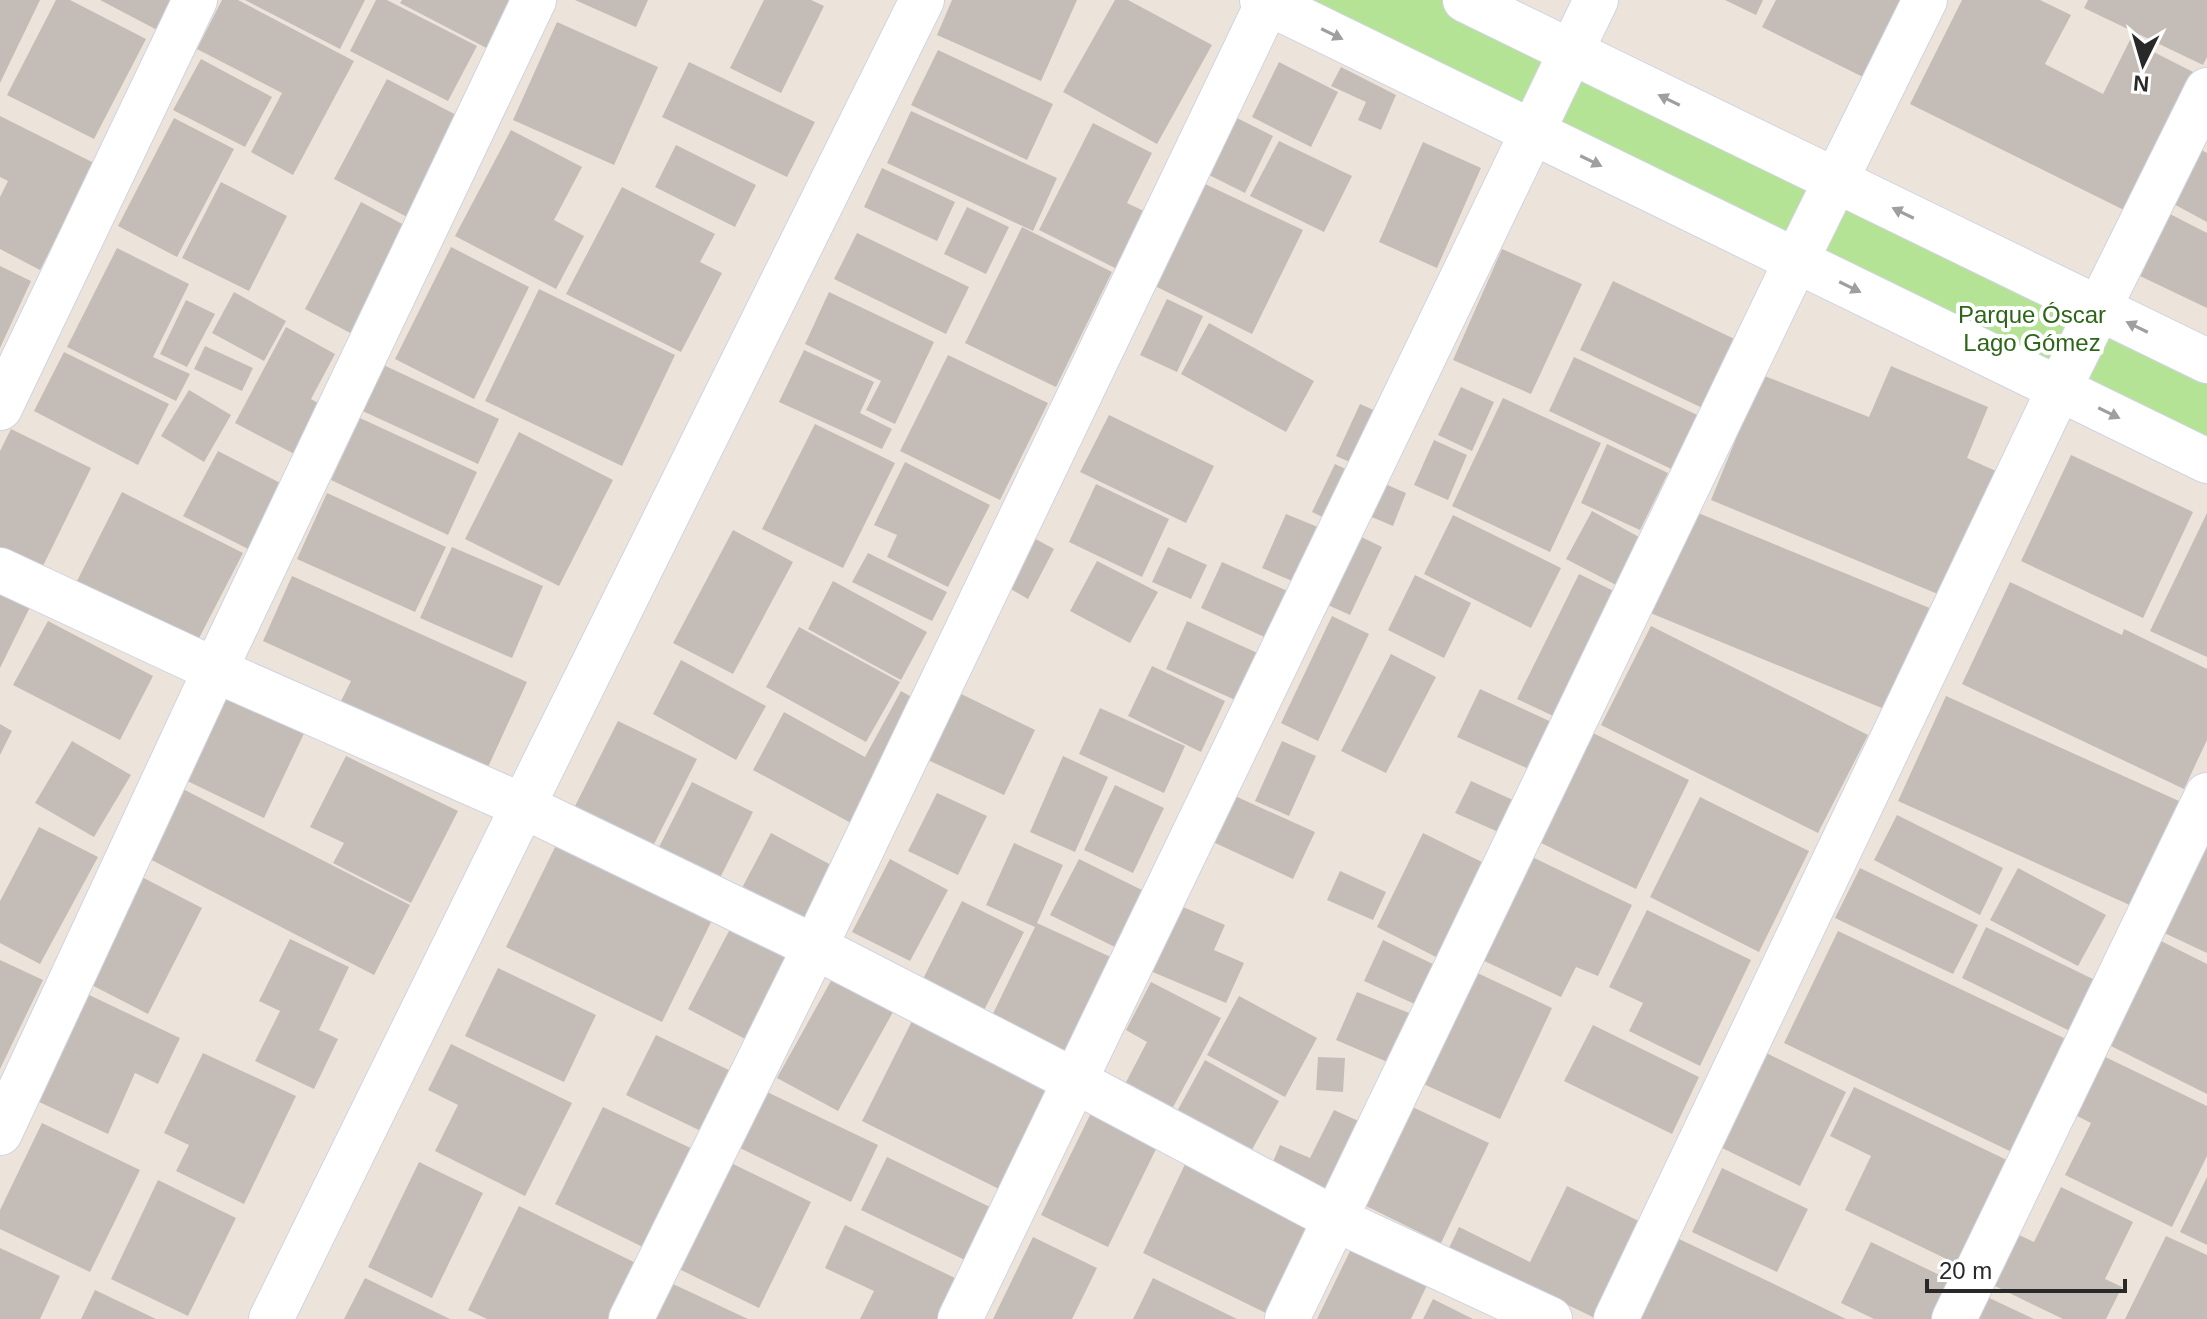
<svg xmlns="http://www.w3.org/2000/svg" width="2207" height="1319" font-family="Helvetica,sans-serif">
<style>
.green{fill:#b5e396}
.building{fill:#c4bdb7}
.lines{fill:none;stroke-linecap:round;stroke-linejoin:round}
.minor-casing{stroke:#d0d4e2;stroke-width:46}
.minor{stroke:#fff;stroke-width:44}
.oneway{fill:#9f9f9f}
.labels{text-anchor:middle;stroke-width:8;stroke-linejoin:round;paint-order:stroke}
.park-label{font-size:24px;fill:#2d6619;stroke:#fff}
</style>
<rect width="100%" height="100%" fill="#ece3db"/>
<!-- green -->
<path class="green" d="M1271,0H1446L2207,370V458Z"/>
<!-- building -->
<path class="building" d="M0,0H40L0,83Z
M56,0H70L146,39L94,139L7,95Z
M100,0H178L161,32Z
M222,0H238L354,61L293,175L251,152L282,93L197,49Z
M245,0H365L340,49Z
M376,0H387L477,46L448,101L350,51Z
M402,0H527L498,54L400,3Z
M575,0H648L636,27Z
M764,0H811L824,6L781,93L730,68Z
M952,0H1077L1041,81L937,35Z
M1115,0H1128L1212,45L1157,144L1063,92Z
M1725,0H1763L1756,15Z
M1776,0H1904L1865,78L1762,27Z
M1962,0H2040L2071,15L2045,64L2103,94L2130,40L2201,76L2132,214L1910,104Z
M2088,0H2207V57L2203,65L2084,8Z
M557,22L658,67L614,165L513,120Z
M938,50L1053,104L1027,160L911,105Z
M201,59L272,97L245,147L173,110Z
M689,62L815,122L787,177L662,117Z
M1279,62L1338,92L1311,147L1252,117Z
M1341,67L1396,95L1381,130L1358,120L1366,102L1331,86Z
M387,79L464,119L411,219L334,179Z
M911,111L1057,178L1033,231L887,163Z
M1231,115L1273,136L1245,193L1203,172Z
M0,116L94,163L40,270L0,249V197L8,181L0,177Z
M174,118L234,149L177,257L118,226Z
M1093,123L1152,153L1127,203L1148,213L1119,270L1039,230Z
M511,130L582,167L554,220L584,236L556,289L455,236Z
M1279,141L1352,176L1324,232L1250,196Z
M1423,142L1481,168L1437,268L1379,242Z
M676,145L756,185L735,227L655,187Z
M2198,148L2207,153V222L2170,202Z
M882,168L955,202L937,241L864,207Z
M221,182L287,216L249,291L182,258Z
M1203,183L1303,230L1252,334L1153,285Z
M622,187L715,234L700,262L722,273L681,352L566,294Z
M361,202L408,227L354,335L305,309Z
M967,207L1009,227L986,274L944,254Z
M2170,214L2207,233V308L2140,276Z
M1022,227L1112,272L1056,387L965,343Z
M857,233L969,287L946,334L834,279Z
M451,247L529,287L474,399L395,359Z
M117,248L189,284L153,357L190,374L176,401L67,347Z
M1502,249L1582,284L1531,394L1453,360Z
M0,266L31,281L0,348Z
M1613,281L1745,344L1713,413L1580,350Z
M539,289L675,355L622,466L485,401Z
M234,292L286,321L264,361L212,333Z
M829,292L934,342L895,424L866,410L881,381L805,344Z
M1167,299L1203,316L1177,372L1140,355Z
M186,300L215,314L187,367L160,354Z
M1209,323L1314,381L1286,432L1181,374Z
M286,327L335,354L311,399L330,410L304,459L235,423Z
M205,346L253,368L242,391L194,369Z
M804,350L874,382L860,413L892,429L882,449L779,402Z
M64,352L169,404L138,465L34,411Z
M948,355L1048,403L1000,500L900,451Z
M1574,357L1710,421L1684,475L1549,411Z
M377,362L499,419L478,464L356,408Z
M1891,366L1988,407L1967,458L1998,472L1945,597L1711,500L1762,375L1869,417Z
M1461,387L1494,402L1472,451L1438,435Z
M189,390L231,415L204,462L161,436Z
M1503,398L1601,443L1550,552L1452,506Z
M1360,404L1385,415L1361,467L1336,456Z
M1109,415L1214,466L1186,523L1080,472Z
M360,418L477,472L448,535L331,480Z
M815,424L895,463L843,568L762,529Z
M11,429L91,468L39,574L0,555V451Z
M519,432L613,480L559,586L465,539Z
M1434,440L1467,455L1448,500L1414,485Z
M1607,444L1668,473L1640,530L1581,503Z
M218,451L288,487L254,552L183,516Z
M2071,455L2193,512L2143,618L2021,561Z
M905,462L990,505L948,587L887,557L897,535L874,525Z
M1335,464L1354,473L1333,522L1312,512Z
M1369,477L1406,493L1393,526L1355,510Z
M1096,484L1169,519L1142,577L1069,542Z
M122,492L243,553L196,644L76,583Z
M327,493L446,547L415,612L297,559Z
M1691,510L1937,611L1894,713L1648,612Z
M1592,511L1648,542L1622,588L1566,559Z
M2207,513V657L2150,631Z
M1286,514L1330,532L1306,587L1262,568Z
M1453,515L1561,568L1531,628L1424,574Z
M733,530L793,562L733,674L673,643Z
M1351,532L1382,547L1350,615L1319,601Z
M1030,536L1054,549L1028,599L1002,584Z
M452,547L543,586L512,658L420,618Z
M1168,547L1207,565L1191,599L1152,582Z
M868,553L947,592L932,621L852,582Z
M1097,561L1158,592L1130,643L1070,611Z
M1222,562L1294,594L1273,641L1201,608Z
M1579,574L1626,597L1566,722L1517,699Z
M1415,575L1471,603L1444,658L1388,630Z
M292,576L527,682L483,778L336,711L351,681L263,641Z
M0,577L36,595L0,668Z
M833,581L927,632L901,680L808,629Z
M2010,582L2122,635L2124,629L2207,669V740L2184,789L1962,684Z
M1332,616L1369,634L1318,741L1281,723Z
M48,621L153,676L120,740L13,685Z
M1187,621L1264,656L1242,703L1166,669Z
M1651,626L1868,735L1818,833L1601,725Z
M799,627L900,682L866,742L766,687Z
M1391,654L1436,677L1386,773L1341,751Z
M681,660L766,706L736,760L653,714Z
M1152,666L1225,701L1201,752L1128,716Z
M225,685L308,725L264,818L179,777Z
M951,689L1035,730L1004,795L919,756Z
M1480,689L1560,726L1538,773L1457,737Z
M901,691L917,700L851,823L753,770L784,712L865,757Z
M1946,696L2179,801L2132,906L1898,801Z
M1100,708L1185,746L1164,793L1079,754Z
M618,721L697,759L650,852L571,814Z
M0,724L12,731L0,755Z
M1593,733L1689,780L1636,889L1539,842Z
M72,741L131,775L94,837L35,803Z
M1282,741L1316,756L1289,816L1255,801Z
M346,756L458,811L411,903L333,863L344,843L310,827Z
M1063,756L1108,777L1075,852L1030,832Z
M1471,781L1524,805L1510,837L1455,813Z
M692,782L753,812L720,878L658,849Z
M1115,785L1164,808L1133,873L1084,850Z
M177,786L410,905L374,975L142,855Z
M937,793L987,816L958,875L908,851Z
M1235,796L1315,832L1293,879L1213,842Z
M1700,797L1809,851L1759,952L1650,897Z
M1897,815L2003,868L1980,915L1874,860Z
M39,827L98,857L40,964L0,943V901Z
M2207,827V953L2158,930Z
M771,833L833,866L796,934L735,901Z
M1423,833L1490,866L1442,960L1377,927Z
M561,835L717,910L662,1022L506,947Z
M1014,843L1063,865L1037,923L1115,959L1066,1061L988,1024L1035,927L986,905Z
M1528,855L1632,905L1598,976L1576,967L1561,997L1480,959Z
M890,859L948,890L910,961L852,932Z
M1079,859L1150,894L1123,951L1050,915Z
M1860,868L1978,925L1953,974L1835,918Z
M2018,868L2106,915L2078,966L1990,920Z
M1340,871L1386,892L1373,920L1327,900Z
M136,874L202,908L148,1014L80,979Z
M962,901L1024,932L981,1016L920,985Z
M1176,904L1225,925L1214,950L1244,963L1226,1003L1148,970Z
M1647,910L1751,960L1700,1066L1629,1031L1643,1003L1609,987Z
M1986,927L2097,981L2072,1032L1962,978Z
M730,929L794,962L751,1042L688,1009Z
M1838,931L2070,1041L2016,1154L1784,1043Z
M2155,938L2207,964V1094L2103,1042Z
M290,939L349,967L319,1030L338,1039L314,1089L255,1061L280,1011L259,1001Z
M1383,940L1437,966L1419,1006L1364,981Z
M0,960L43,980L0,1069Z
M498,968L596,1015L564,1082L465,1036Z
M1471,970L1552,1008L1500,1119L1419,1082Z
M832,979L893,1012L838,1111L777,1078Z
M1151,982L1221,1018L1171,1111L1124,1086L1147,1042L1126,1030Z
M1357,992L1414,1015L1392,1064L1336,1040Z
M87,994L180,1038L158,1084L135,1073L108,1134L37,1101Z
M1239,996L1317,1038L1285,1097L1207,1055Z
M914,1017L1051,1085L999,1189L862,1121Z
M1593,1025L1699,1077L1672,1134L1564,1081Z
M656,1035L733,1072L703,1132L626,1095Z
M451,1044L572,1103L525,1196L435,1151L458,1105L428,1090Z
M1762,1051L1846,1092L1800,1186L1716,1145Z
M203,1053L296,1096L244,1204L176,1171L189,1145L164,1133Z
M2097,1053L2207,1106V1156L2172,1227L2065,1175L2091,1123L2069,1112Z
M1318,1057L1345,1058L1343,1092L1316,1090Z
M1205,1060L1279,1101L1249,1155L1175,1115Z
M1854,1087L2009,1161L1959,1265L1845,1210L1871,1156L1830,1136Z
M765,1091L878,1145L851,1202L738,1147Z
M1406,1104L1489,1143L1441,1243L1358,1202Z
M603,1107L697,1151L649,1250L555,1204Z
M1334,1110L1363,1123L1330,1191L1272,1164L1280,1145L1310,1158Z
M1091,1113L1158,1145L1108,1247L1041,1215Z
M42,1123L140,1170L90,1272L0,1229V1210Z
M887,1157L990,1207L965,1260L861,1210Z
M1187,1160L1313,1221L1268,1314L1143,1253Z
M419,1162L483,1193L432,1298L368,1267Z
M731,1163L811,1202L759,1308L679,1269Z
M1722,1168L1808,1209L1777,1272L1692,1232Z
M2207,1177V1245L2180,1232Z
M158,1180L236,1218L188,1316L111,1279Z
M1567,1186L1647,1225L1597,1319L1449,1248L1459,1227L1530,1262Z
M2061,1187L2133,1222L2105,1279L2122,1287L2106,1319H2063L1995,1286L2019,1235L2034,1242Z
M519,1206L640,1265L614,1319H487L468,1310Z
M845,1225L957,1279L938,1319H860L874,1291L825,1268Z
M2166,1236L2207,1255V1319H2125Z
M1033,1237L1097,1268L1072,1319H993Z
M1679,1239L1772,1283L1846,1319H1639Z
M1871,1242L1952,1281L1934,1319H1874L1841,1303Z
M1353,1245L1429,1281L1411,1319H1317Z
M0,1248L60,1276L40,1319H0Z
M365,1278L450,1319H344Z
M1153,1278L1237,1319H1133Z
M673,1284L748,1319H656Z
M95,1290L156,1319H81Z
M1985,1296L2034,1319H1974Z
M1433,1299L1473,1319H1423Z"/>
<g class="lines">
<defs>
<path id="minor" d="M1262,0L2207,461
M1465,0L2207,361
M0,408L195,0
M0,570L215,670L523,806L815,947L1075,1081L1335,1219L1550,1319
M0,1133L215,670L534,0
M271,1319L523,806L922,0
M631,1319L815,947L1269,0
M960,1319L1596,0
M1287,1319L1796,261L1925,0
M1616,1319L2059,389L2207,90
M1954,1319L2207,795"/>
</defs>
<!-- minor casing -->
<use href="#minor" class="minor-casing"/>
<!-- minor -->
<use href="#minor" class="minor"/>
</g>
<!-- one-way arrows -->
<defs><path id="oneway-solid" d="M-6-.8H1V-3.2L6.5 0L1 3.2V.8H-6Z" transform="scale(2)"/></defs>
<g class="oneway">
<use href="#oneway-solid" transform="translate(1332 34) rotate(26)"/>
<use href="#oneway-solid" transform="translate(1669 100) rotate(-154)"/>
<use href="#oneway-solid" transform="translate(1591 161) rotate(26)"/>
<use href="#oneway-solid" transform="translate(1903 213) rotate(-154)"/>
<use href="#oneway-solid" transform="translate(1850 287) rotate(26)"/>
<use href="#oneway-solid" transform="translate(2137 327) rotate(-154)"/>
<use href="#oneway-solid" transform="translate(2109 413) rotate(26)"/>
</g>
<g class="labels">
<!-- park labels -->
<g class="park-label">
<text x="2032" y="323">Parque Óscar<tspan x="2032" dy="28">Lago Gómez</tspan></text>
</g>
</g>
<!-- north arrow -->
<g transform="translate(2143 64) rotate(185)" stroke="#ffffff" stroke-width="6" paint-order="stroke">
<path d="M0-6L14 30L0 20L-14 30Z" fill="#292929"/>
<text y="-12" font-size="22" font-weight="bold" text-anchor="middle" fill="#292929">N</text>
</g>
<!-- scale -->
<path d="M1927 1279v12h198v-12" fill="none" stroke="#292929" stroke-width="4"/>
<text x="1939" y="1279" font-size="24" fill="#292929" stroke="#ffffff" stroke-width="6" paint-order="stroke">20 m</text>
</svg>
